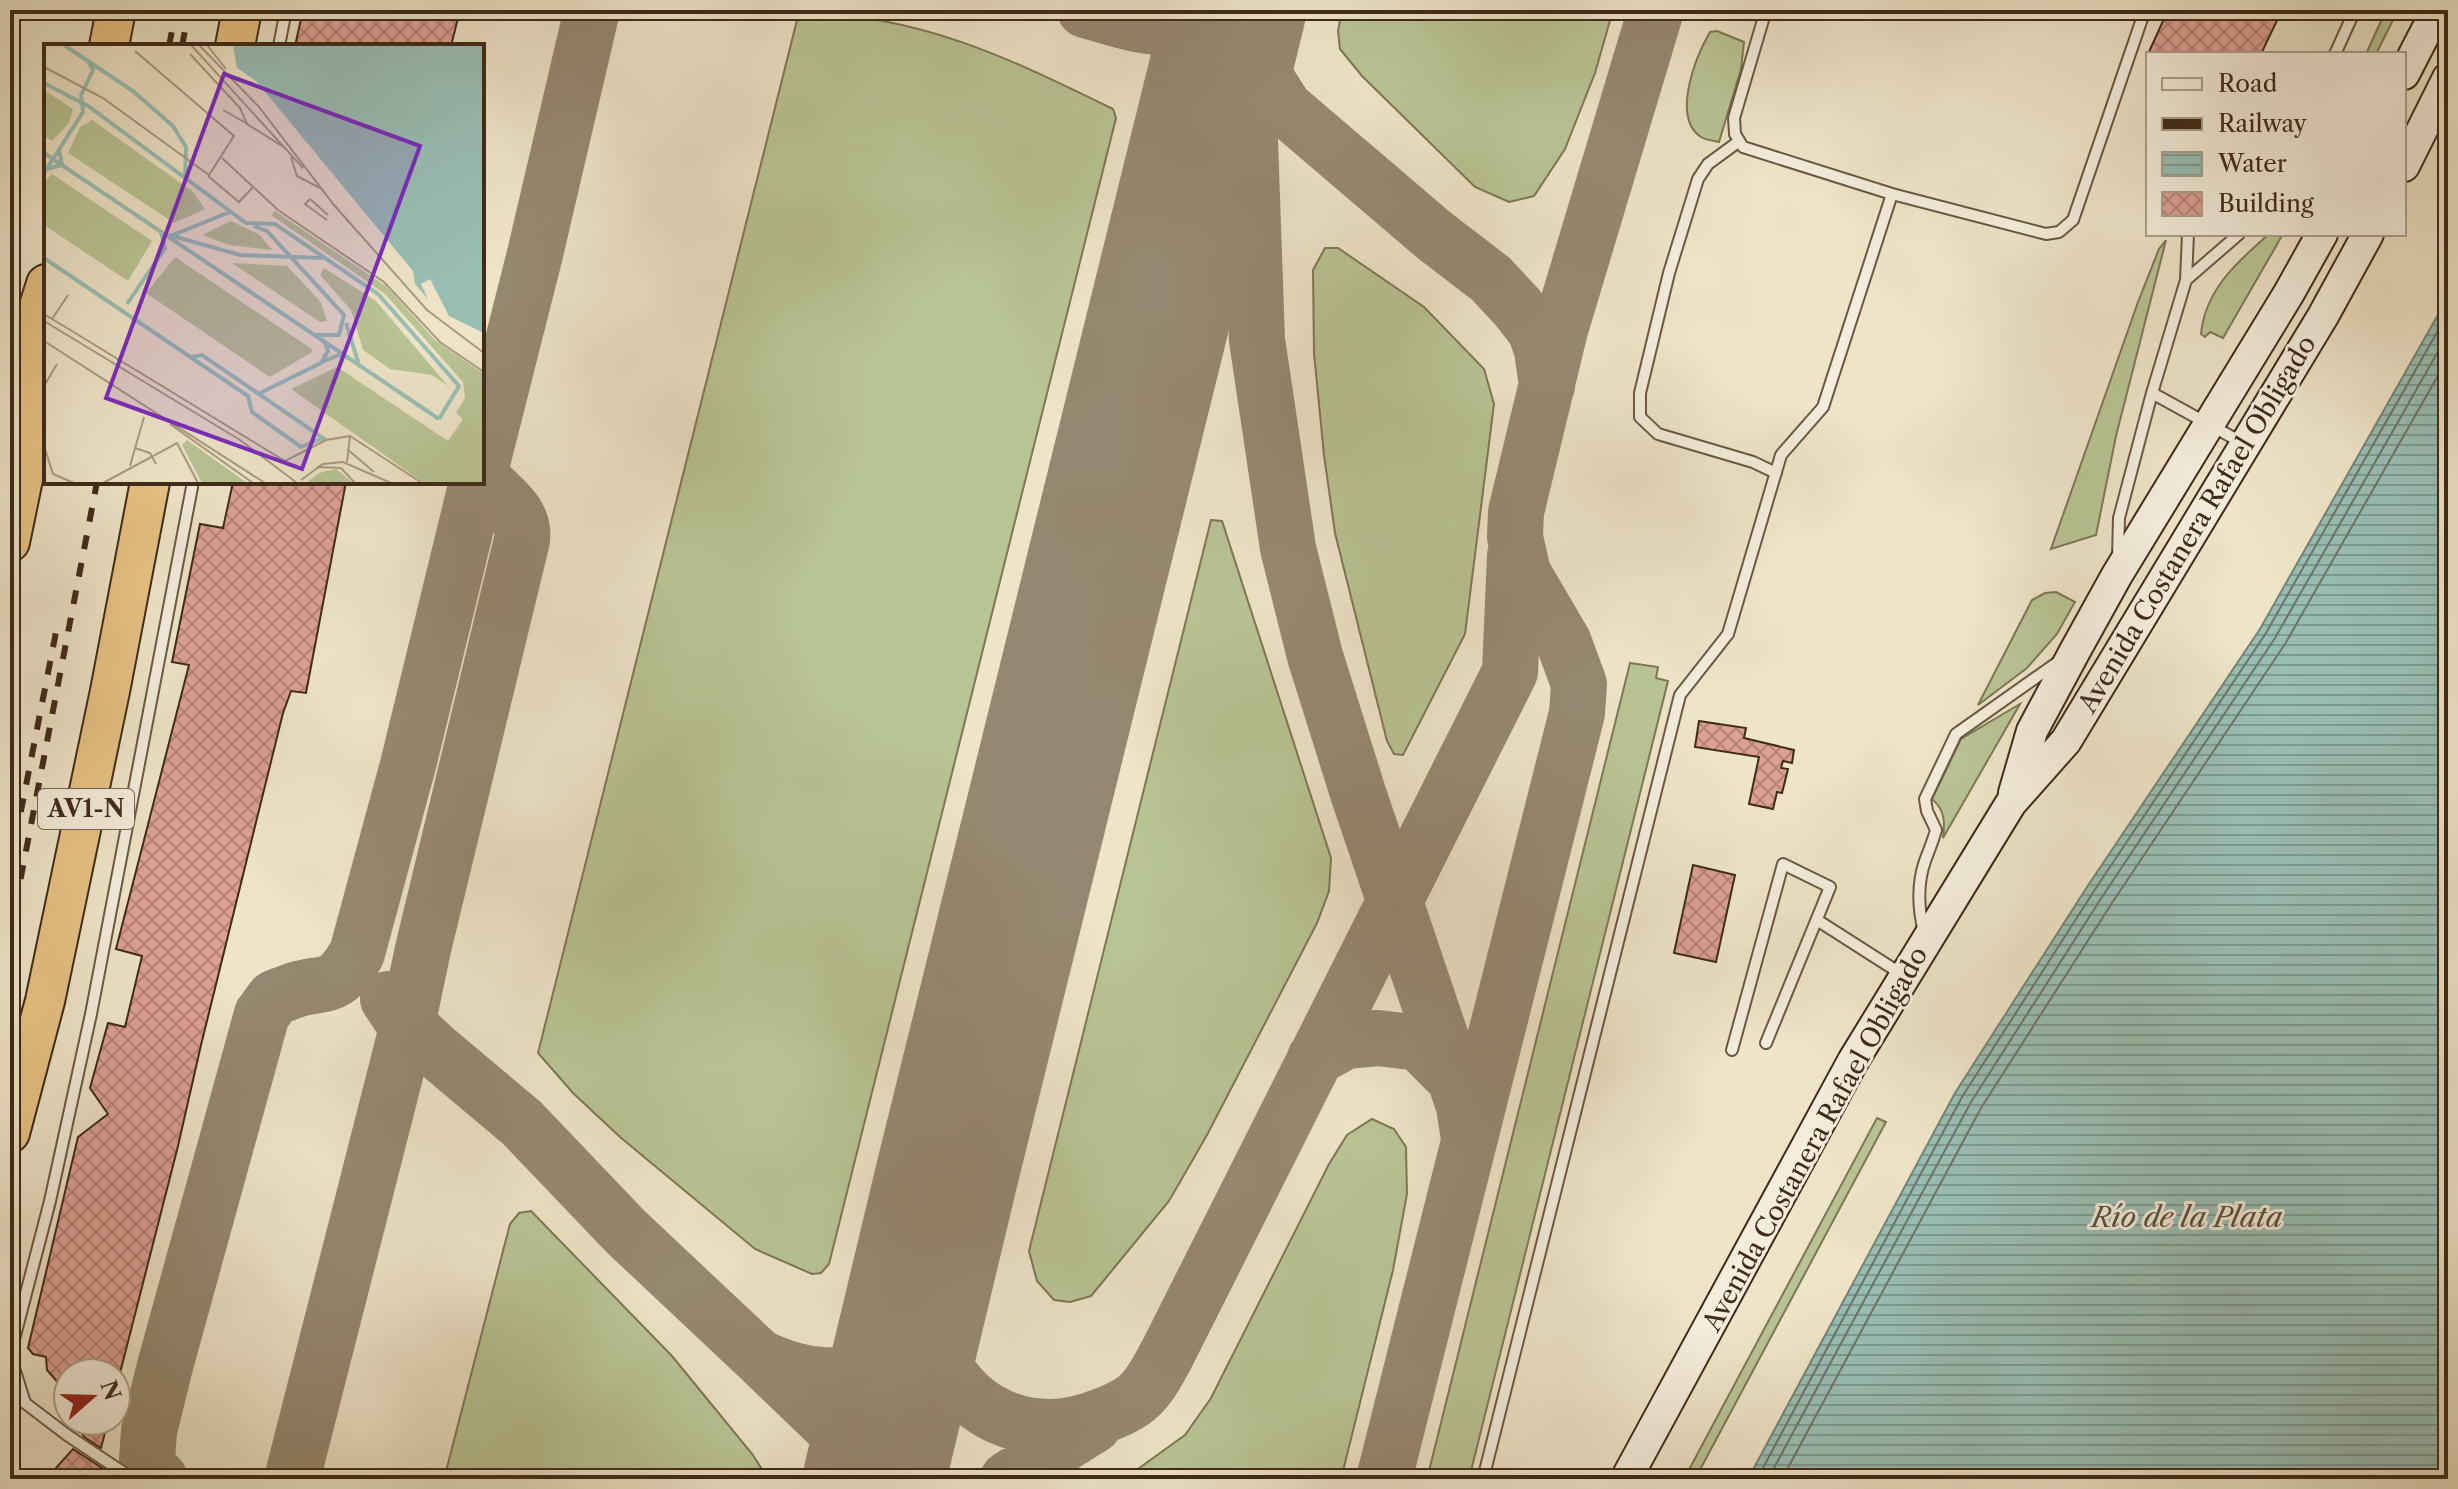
<svg xmlns="http://www.w3.org/2000/svg" width="2458" height="1489" font-family="'Libre Caslon Text',serif">
<style>
.grass{fill:#b9c495;stroke:#7c7856;stroke-width:2}
.water{fill:url(#water-rules);stroke:#758476;stroke-width:2}
.lines{fill:none;stroke-linecap:round;stroke-linejoin:round}
.shore{stroke:#6c7566;stroke-width:2}
.taxiway{stroke:#968870;stroke-width:56}
.runway{stroke:#968870;stroke-width:142}
.building{fill:url(#building-cross-hatch);stroke:#3e2b18;stroke-width:2}
.service-casing{stroke:#6a5944;stroke-width:14}
.secondary-casing{stroke:#3e2b18;stroke-width:34}
.motorway-casing{stroke:#3e2b18;stroke-width:42}
.service{stroke:#f4eddb;stroke-width:10}
.secondary{stroke:#f4eddb;stroke-width:30}
.motorway{stroke:#e7c284;stroke-width:38}
.rail{stroke:#3e2b18;stroke-width:6;stroke-dasharray:14 14;stroke-linecap:butt}
.labels{text-anchor:middle;stroke-width:6;stroke-linejoin:round;paint-order:stroke}
.shield{fill:#f4eddb;stroke:#756552;stroke-width:2}
.shield-label{font-size:24px;font-weight:bold;fill:#3e2b18}
.street-label{font-size:26px;fill:#3e2b18;stroke:#f4eddb}
.water-label{font-size:28px;font-style:italic;fill:#55503f;stroke:#f4eddb}
.inset-river{fill:none;stroke:#99bfb5;stroke-width:4}
.inset-road{fill:none;stroke:#a89a82;stroke-width:2}
.view{fill:#7b2cbf;fill-opacity:0.15;stroke:#7b2cbf;stroke-width:4}
.inset-edge{fill:none;stroke:#3e2b18;stroke-width:4}
</style>
<defs>
<pattern id="water-rules" width="6" height="5" patternUnits="userSpaceOnUse" patternTransform="scale(2)"><rect width="6" height="5" fill="#99bfb5"/><path d="M0 2.5h6" fill="none" stroke="#7e9b92"/></pattern>
<pattern id="building-cross-hatch" width="8" height="8" patternUnits="userSpaceOnUse" patternTransform="scale(2)"><rect width="8" height="8" fill="#dda094"/><path d="M0 0l8 8M0 8l8-8" fill="none" stroke="#b58378"/></pattern>
</defs>
<rect width="100%" height="100%" fill="#eee4c8"/>
<filter id="stains"><feTurbulence type="fractalNoise" baseFrequency=".0025" numOctaves="4"/><feColorMatrix values="0 0 0 0 .2 0 0 0 0 .09 0 0 0 0 .02 0 0 0 .5 -.17"/></filter>
<radialGradient id="worn" r=".72"><stop offset=".6" stop-color="#630" stop-opacity="0"/><stop offset="1" stop-color="#630" stop-opacity=".3"/></radialGradient>
<!-- grass -->
<path class="grass" d="M1342,10H1613L1595,73L1565,149L1534,196L1509,202L1475,187L1362,76L1340,49L1338,31Z
M2386,10H2398L2376,54H2366Z
M799,12C920,15 1007,57 1113,109L1116,118L829,1264L821,1273L812,1274L755,1249L620,1137L573,1093L538,1053Z
M1717,31L1744,42L1741,69L1719,142C1714,141 1706,140 1701,137C1671,117 1696,56 1710,32Z
M2269,234H2283L2223,338L2210,332L2205,337L2201,334C2205,290 2237,262 2269,234Z
M2166,240L2116,436L2096,535L2051,549L2138,302L2159,249Z
M1325,248H1338L1424,307L1484,369L1494,404L1465,634L1403,755L1394,754L1387,741L1335,533L1324,455L1314,353L1313,270Z
M1211,520L1222,521L1331,858L1329,891L1317,923L1207,1135L1169,1201L1091,1296L1070,1302L1054,1300L1037,1281L1029,1251Z
M2056,592L2075,602L2057,634L2027,668L1978,705L2032,600L2045,593Z
M1630,663L1658,667L1656,678L1668,681L1469,1479H1427Z
M2020,704L1943,838C1945,822 1945,810 1932,799L1961,739Z
M1877,1118L1886,1122L1695,1479H1684Z
M1372,1119L1394,1129L1406,1147L1407,1194L1393,1270L1341,1479H1124L1185,1435L1211,1398L1329,1164L1347,1135Z
M531,1211L672,1356L753,1455L768,1479H444L510,1224L519,1213Z"/>
<!-- water -->
<path class="water" d="M2448,297V1479H1748L1955,1093L2087,887L2260,629Z"/>
<g class="lines">
<!-- shore -->
<path class="shore" d="M1757,1479L1962,1097L2094,891L2266,633L2448,313
M1768,1479L1971,1102L2102,897L2275,638L2448,334
M1782,1479L1981,1108L2112,903L2285,644L2448,358"/>
<!-- taxiway -->
<path class="taxiway" d="M1085,10C1132,23 1174,41 1217,10
M1246,26L1257,340L1288,548L1315,656L1358,793L1464,1106L1468,1133
M1251,47L1262,72L1285,108L1435,236L1491,279L1517,307L1535,330L1542,350L1547,386
M482,463L535,254L592,10
M388,999L400,1017L434,1049L522,1123L626,1232L759,1357C800,1377 852,1387 889,1353C898,1345 905,1333 912,1323
M1315,1058L1346,1041L1378,1038L1419,1043L1455,1079
M929,1254C926,1290 924,1324 940,1357C972,1421 1038,1442 1102,1416C1115,1411 1130,1405 1140,1395C1152,1384 1159,1368 1167,1354L1510,672L1515,555
M763,1361L838,1433L858,1460L862,1479
M160,1479L149,1467L147,1460L149,1431L165,1366L262,1014C266,1010 270,1002 274,998C278,996 282,995 287,993C323,978 333,996 357,953L408,765L477,482
M292,1479L403,1044L423,949L522,540C526,511 498,498 482,477
M1008,1479L1094,1425
M1384,1479L1577,713L1579,684L1564,643L1523,573L1515,537L1516,512L1560,330L1656,10"/>
<!-- runway -->
<path class="runway" d="M874,1479L948,1170L1235,10"/>
</g>
<!-- building -->
<path class="building" d="M303,10H460L451,46H295Z
M2168,10H2282L2261,54H2148Z
M233,482H346L306,693L291,691L283,713L201,1045L178,1146L120,1373H68V1394L47,1370L46,1357L33,1354L28,1348L78,1137L108,1114L90,1088L108,1023L125,1027L142,956L116,949L189,665L172,662L200,524L223,528Z
M1699,721L1746,728L1744,738L1794,750L1792,763L1783,761L1781,768L1788,769L1782,793L1777,792L1773,809L1749,804L1759,757L1695,747Z
M1693,865L1735,875L1716,962L1674,953Z
M74,1421H108L101,1448L84,1437Z
M73,1449L119,1479H46Z"/>
<g class="lines">
<defs>
<path id="service" d="M1766,10L1734,118L1735,134L1743,147L1892,194L2046,234L2059,232L2073,220L2145,10
M279,46L286,10
M2335,54L2355,10
M1738,142L1708,164L1698,179L1669,273L1640,393V417L1658,434L1753,462L1776,473
M2186,280L2188,234
M2152,393L2241,442
M2118,557L2119,518L2152,393L2186,280L2239,234
M1817,920L1903,975
M1924,932C1918,908 1917,884 1925,861C1929,850 1933,841 1936,830L1927,811L1925,799L1956,734L2058,662
M1732,1050L1783,864L1830,887L1766,1043
M133,1479L67,1435L25,1403L10,1355L50,1201L91,1014L193,482
M1483,1479L1680,695L1728,634L1781,455L1823,407L1892,194"/>
<path id="secondary" d="M2404,74L2437,10
M2404,166L2448,78
M2014,793L2032,731L2076,649L2117,575L2289,293L2322,234
M1626,1479L1853,1061L2011,803L2066,741L2323,316L2368,234"/>
<path id="motorway" d="M109,46L116,10
M235,46L242,10
M10,399L46,284
M10,542L46,367
M10,1133L45,1001L110,691L150,482"/>
</defs>
<!-- service casing -->
<use href="#service" class="service-casing"/>
<!-- secondary casing -->
<use href="#secondary" class="secondary-casing"/>
<!-- motorway casing -->
<use href="#motorway" class="motorway-casing"/>
<!-- service -->
<use href="#service" class="service"/>
<!-- secondary -->
<use href="#secondary" class="secondary"/>
<!-- motorway -->
<use href="#motorway" class="motorway"/>
<!-- rail -->
<path class="rail" d="M169,46L176,10
M182,46L189,10
M10,867L57,627
M10,934L97,482"/>
</g>
<g class="labels">
<!-- shield labels -->
<rect class="shield" x="38" y="789" width="96" height="40" rx="6"/>
<g class="shield-label">
<text x="86" y="817">AV1-N</text>
</g>
<!-- street labels -->
<g class="street-label">
<text transform="translate(2197 524) rotate(-59)" y="9">Avenida Costanera Rafael Obligado</text>
<text transform="translate(1815 1139) rotate(-61)" y="9">Avenida Costanera Rafael Obligado</text>
</g>
<!-- water labels -->
<g class="water-label">
<text x="2187" y="1227">Río de la Plata</text>
</g>
</g>
<!-- overview -->
<g transform="translate(44 44)">
<rect width="440" height="440" fill="#eee4c8"/>
<path d="M0,46L29,65L25,79L8,97L0,92ZM48,76L148,147L161,165L130,179L24,109L36,83ZM8,130L108,197L84,237L0,181V138ZM231,167L342,242L391,296L440,330V439H380L247,345L293,323L404,397L419,375L412,369L421,354L419,338L341,250L227,171ZM187,177L216,191L228,206L185,201L158,191ZM131,213L268,305V308L226,333L102,249ZM188,219L243,222L276,257L283,277L276,278ZM280,224L332,257L404,342L388,331L346,325L319,306L307,266L276,231Z" fill="#b9c495"/>
<path d="M143,396L203,439H158L138,401ZM292,425L309,439H262L275,429Z" fill="#b9c495"/>
<path d="M189,1H440V289L405,272L386,235L377,240L384,255L371,240L369,227L212,37L193,24Z" fill="#99bfb5"/>
<path class="inset-river" d="M20,1L89,47L129,82L142,103L141,135M0,39L44,62L202,179L231,180L334,250L415,342L395,375M0,109L395,375M3,125L18,121L15,105M0,129L39,68L37,51L49,26L44,17M210,182L223,187L300,271L295,291H271M125,191L196,211L279,214M129,191L186,168M0,214L204,352L208,368L257,403L279,394L158,311L147,313M83,260L121,204L117,188M302,279L315,321M278,318L295,311L305,314M214,350L277,319L284,307L280,297"/>
<path class="inset-road" d="M147,1L259,124M155,1L215,63L290,161L383,266L440,309M163,1L182,25M146,10L196,64L203,80L238,102M0,23L59,54L165,131L190,92L91,7M179,66L202,79M247,113L253,132L278,145M178,114L234,166L340,238L396,298L440,328M164,132L195,158L209,143M266,155L261,160L283,176M266,155L284,171M0,270L241,417L282,396L306,392L378,439M8,275L24,251M0,277L196,396L253,439M0,297L221,439M0,342L13,320M126,380L209,439M0,402L9,430L30,439M91,404L106,409L112,420M303,405L330,428M303,418L306,392M86,422L100,373M273,423L297,424L311,439M257,436L279,420L299,418L347,439M59,439L133,399L154,439"/>
<path class="view" d="M180,30L376,102L258,425L62,354Z"/>
<rect width="440" height="440" class="inset-edge"/>
</g>
<!-- margin -->
<rect width="2458" height="1489" fill="none" stroke="#eee4c8" stroke-width="40"/>
<rect x="12" y="12" width="2434" height="1465" fill="none" stroke="#3e2b18" stroke-width="4"/>
<rect x="20" y="20" width="2418" height="1449" fill="none" stroke="#3e2b18" stroke-width="2"/>
<!-- legend -->
<rect x="2146" y="52" width="260" height="184" fill="#f4eddb" stroke="#ab9f8d" stroke-width="2"/>
<rect x="2162" y="78" width="40" height="12" fill="#f4eddb" stroke="#ab9f8d" stroke-width="2"/>
<text x="2218" y="92" font-size="24" fill="#3e2b18">Road</text>
<rect x="2162" y="118" width="40" height="12" fill="#3e2b18" stroke="#ab9f8d" stroke-width="2"/>
<text x="2218" y="132" font-size="24" fill="#3e2b18">Railway</text>
<rect x="2162" y="152" width="40" height="24" fill="url(#water-rules)" stroke="#ab9f8d" stroke-width="2"/>
<text x="2218" y="172" font-size="24" fill="#3e2b18">Water</text>
<rect x="2162" y="192" width="40" height="24" fill="url(#building-cross-hatch)" stroke="#ab9f8d" stroke-width="2"/>
<text x="2218" y="212" font-size="24" fill="#3e2b18">Building</text>
<!-- north arrow -->
<g transform="translate(92 1397) rotate(70)"><circle r="38" fill="#f4eddb" stroke="#ab9f8d" stroke-width="2"/>
<path d="M0-6L14 30L0 20L-14 30Z" fill="#8f2418"/>
<text y="-12" font-size="22" font-weight="bold" text-anchor="middle" fill="#3e2b18">N</text>
</g>
<rect width="100%" height="100%" filter="url(#stains)"/>
<rect width="100%" height="100%" fill="url(#worn)"/>
</svg>
